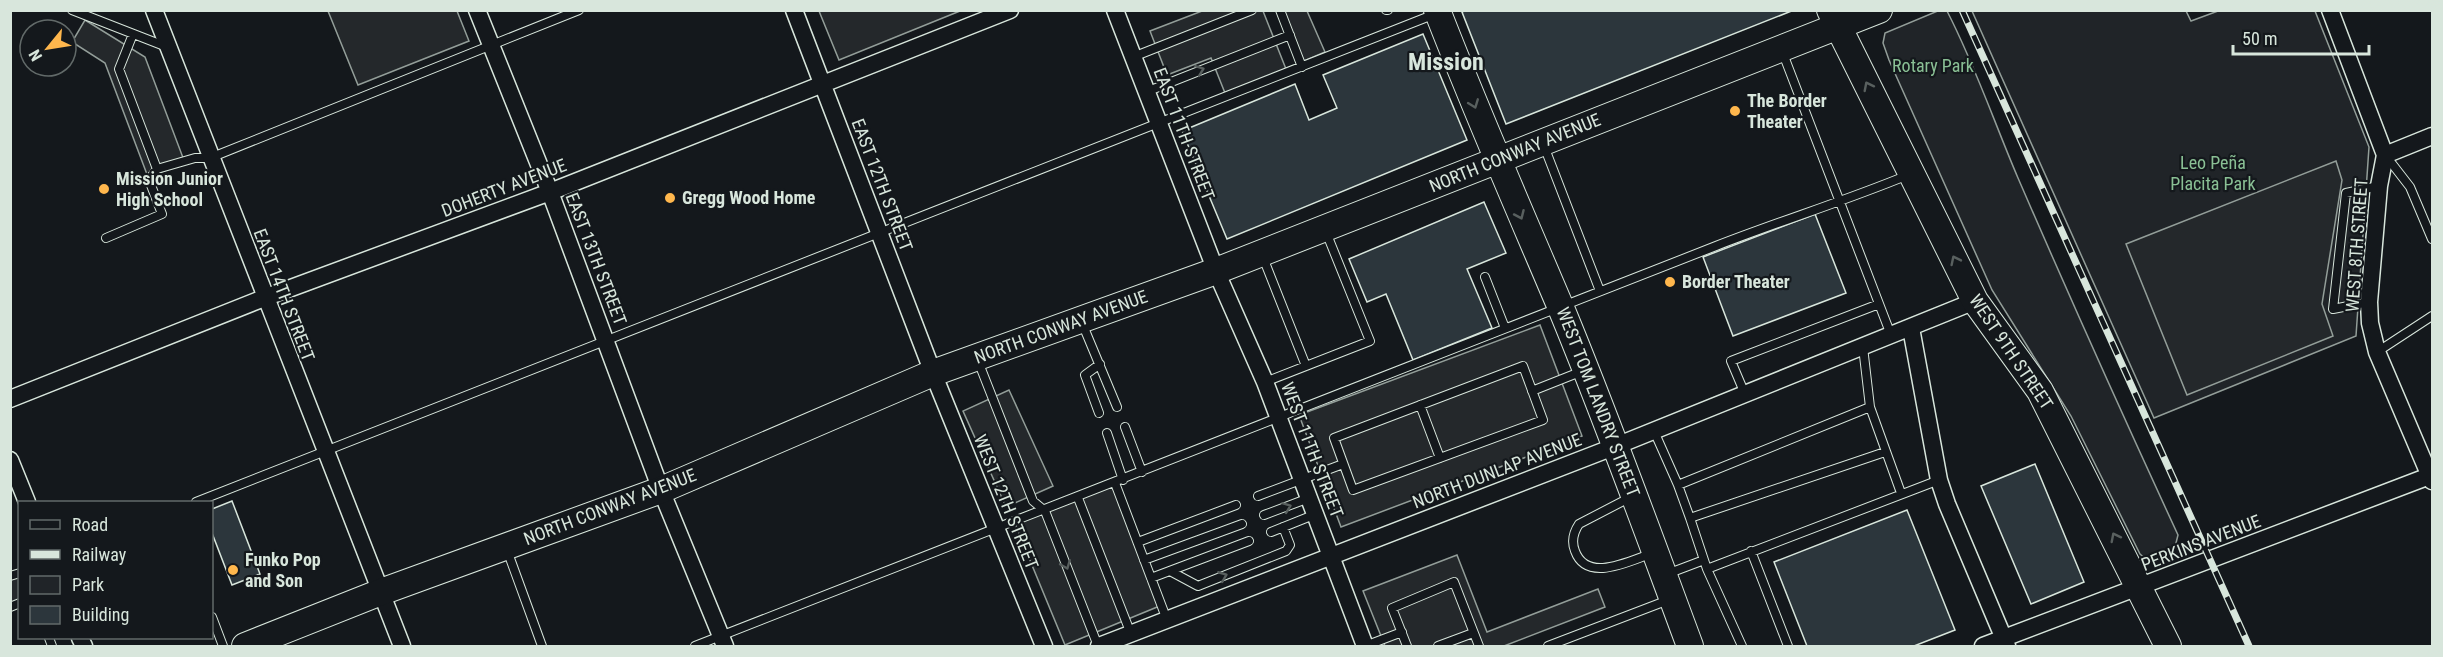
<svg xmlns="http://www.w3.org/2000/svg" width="2443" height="657" font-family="'Roboto Condensed',sans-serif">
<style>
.green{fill:#202428;stroke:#939e99;stroke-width:1.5}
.parking{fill:#24282b;stroke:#939e99;stroke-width:1.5}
.building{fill:#2c363c;stroke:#d8e6dc;stroke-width:1.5}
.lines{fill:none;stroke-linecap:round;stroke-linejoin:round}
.lane-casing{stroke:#d8e6dc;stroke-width:10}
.street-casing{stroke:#d8e6dc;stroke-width:19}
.primary-casing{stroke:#d8e6dc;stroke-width:28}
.lane{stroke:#14181c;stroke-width:8}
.street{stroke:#14181c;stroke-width:16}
.primary{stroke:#14181c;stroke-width:26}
.rail-casing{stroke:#d8e6dc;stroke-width:7}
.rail{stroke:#14181c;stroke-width:4.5;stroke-dasharray:14;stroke-linecap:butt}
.oneway{stroke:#59605f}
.poi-dot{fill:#ffb74d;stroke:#14181c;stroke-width:2}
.labels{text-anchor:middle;stroke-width:4.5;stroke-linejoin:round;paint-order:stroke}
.park-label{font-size:18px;fill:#8ac095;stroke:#14181c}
.poi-label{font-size:18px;font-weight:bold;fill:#d8e6dc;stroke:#14181c;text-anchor:start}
.street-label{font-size:18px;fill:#d8e6dc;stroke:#14181c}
.district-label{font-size:24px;font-weight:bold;fill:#d8e6dc;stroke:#14181c}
</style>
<rect width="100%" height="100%" fill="#14181c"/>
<!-- green -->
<path class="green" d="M1940,10L1947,11C1975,65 1994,122 2018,178C2070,298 2123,416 2178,535L2173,555L2148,561L2140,554L2071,416L1992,290L1889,60L1883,43L1885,33Z
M1972,11H2186L2191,21L2218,11H2315L2369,147L2356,336L2154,418Z"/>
<!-- parking -->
<path class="parking" d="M328,11H457L469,41L358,85Z
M819,11H960L839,60Z
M1202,11H1263L1286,69L1225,93L1211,58L1167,75L1150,31Z
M1282,11H1307L1325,52L1304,61Z
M85,20L145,57L185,163L148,177L105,63L72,42Z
M2336,161L2342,180L2322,304L2333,336L2187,395L2126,244Z
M1540,325L1582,436L1341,527L1299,415Z
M1009,390L1053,486L1006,507L963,411Z
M1112,484L1162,605L1065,645L1015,524Z
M1457,555L1487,632L1598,589L1605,607L1504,646H1385L1363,591Z
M19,576V601L10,604V579Z"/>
<!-- building -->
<path class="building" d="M1466,10H1794L1506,124L1462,12Z
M1423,34L1467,140L1227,239L1182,131L1295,84L1309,120L1337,108L1323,75Z
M1484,202L1506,253L1467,269L1492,328L1413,360L1386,294L1367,302L1349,259Z
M1815,214L1846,293L1733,336L1703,257Z
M2035,464L2084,582L2031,604L1981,486Z
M232,501L260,574L232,585L212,533V509Z
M1907,510L1955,630L1914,646H1807L1774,562Z"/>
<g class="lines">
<defs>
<path id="lane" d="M72,10L167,47
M1280,10L1302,67
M1386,10H1388
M133,34L119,69L157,169L195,158H210L579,10
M1782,51L1891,335
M1133,57L1252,10
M1146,92L1290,35
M1544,146L1600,291
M2386,156L2410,187L2432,239
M106,238L162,214L149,180L157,169
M1262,255L1306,366
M1485,277L1505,328
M2369,302L2333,309L2346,193L2379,186
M1082,323L1117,407
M2377,352L2432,316
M978,361L1033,501L1045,511L1098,646
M1523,366L1543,420L1353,490L1334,438Z
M1265,382L1370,341L1326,232
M1532,391L1585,370
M1745,394L1731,361L1879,304
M1420,405L1440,458
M1870,407L1901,493
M1099,413L1085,375L1100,364
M1125,427L1142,472
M1654,431L1678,485L1870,407L1863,347
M1107,433L1123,480
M1115,483L1167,620
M1678,485L1690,518
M1258,496L1343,464
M1631,497L1579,524C1573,533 1571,541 1575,551C1587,584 1631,560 1653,553
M1078,498L1131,634
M196,502L1435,14
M1264,515L1309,498
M1271,532L1316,514
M1138,542L1236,505
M507,550L542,646
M1751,551L1788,646
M1144,560L1242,524
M1704,560L1690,518L1885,452
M1707,569L1742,646
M1170,571L1198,586L1286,551L1290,545L1283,527
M1667,574L1704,560L1707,569L1939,480
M10,576L20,573
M1151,578L1249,541
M10,607L20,603
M212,617L223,646
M49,638L52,646
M695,646L1716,246C1780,221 1845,201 1908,175
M1365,646L1402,632
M1407,646L1392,608L1454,582L1479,646
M1438,646L1473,633
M1548,646L1671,599"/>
<path id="street" d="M154,10L402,646
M477,10L550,192L661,490L725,646
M794,10L933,373L1044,646
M1115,10L1216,271L1265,382L1365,646
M2330,10L2385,155L2379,186L2369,302L2370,323L2377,352L2432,481
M2385,155L2432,136
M1911,328L1939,480L1947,504L2007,646
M10,399L264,298L550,192L1010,10
M10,460L27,502
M80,638L84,646
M1099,646L1616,446L1975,301
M1983,646L2432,475"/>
<path id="primary" d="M1437,10C1476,111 1519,209 1561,308C1607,419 1648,533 1690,646
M1830,10L1975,301L2040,391L2168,646
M245,646L381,592L661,490L933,373L1216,271L1879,10"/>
</defs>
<!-- lane casing -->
<use href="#lane" class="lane-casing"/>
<!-- street casing -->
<use href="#street" class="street-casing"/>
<!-- primary casing -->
<use href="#primary" class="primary-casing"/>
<!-- lane -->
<use href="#lane" class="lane"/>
<!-- street -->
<use href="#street" class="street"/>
<!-- primary -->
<use href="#primary" class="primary"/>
<defs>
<path id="rail" d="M1962,10L2249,646"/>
</defs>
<!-- rail casing -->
<use href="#rail" class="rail-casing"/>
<!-- rail -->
<use href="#rail" class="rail"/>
</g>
<!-- one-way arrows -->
<defs><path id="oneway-chevron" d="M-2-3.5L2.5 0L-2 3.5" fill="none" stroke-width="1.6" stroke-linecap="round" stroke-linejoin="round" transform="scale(1.5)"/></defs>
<g class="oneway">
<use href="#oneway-chevron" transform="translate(1200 70) rotate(-21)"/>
<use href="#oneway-chevron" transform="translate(1868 86) rotate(-117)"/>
<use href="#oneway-chevron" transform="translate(1474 104) rotate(69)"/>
<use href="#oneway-chevron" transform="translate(1520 215) rotate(66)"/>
<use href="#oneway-chevron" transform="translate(1955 260) rotate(-116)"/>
<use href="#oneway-chevron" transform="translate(1287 507) rotate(-21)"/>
<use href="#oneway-chevron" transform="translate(2115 537) rotate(-117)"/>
<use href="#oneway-chevron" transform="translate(1066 565) rotate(68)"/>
<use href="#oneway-chevron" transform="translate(1223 576) rotate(-22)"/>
</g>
<!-- markers -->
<g class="poi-dot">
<circle cx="1735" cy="111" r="6"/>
<circle cx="104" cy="189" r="6"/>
<circle cx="670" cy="198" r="6"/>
<circle cx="1670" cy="282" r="6"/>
<circle cx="233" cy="570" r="6"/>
</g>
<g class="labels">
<!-- park labels -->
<g class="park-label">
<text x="1933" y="72">Rotary Park</text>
<text x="2213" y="169">Leo Peña<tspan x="2213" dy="21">Placita Park</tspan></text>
</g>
<!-- poi labels -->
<g class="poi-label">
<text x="1747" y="107">The Border<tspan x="1747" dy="21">Theater</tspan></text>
<text x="116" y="185">Mission Junior<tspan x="116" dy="21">High School</tspan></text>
<text x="682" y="204">Gregg Wood Home</text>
<text x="1682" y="288">Border Theater</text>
<text x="245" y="566">Funko Pop<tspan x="245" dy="21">and Son</tspan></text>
</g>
<!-- street labels -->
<g class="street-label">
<text transform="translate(1184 134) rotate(69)" y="6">EAST 11TH STREET</text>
<text transform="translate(1515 153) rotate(-22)" y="6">NORTH CONWAY AVENUE</text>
<text transform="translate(882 185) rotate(69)" y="6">EAST 12TH STREET</text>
<text transform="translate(504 188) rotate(-21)" y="6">DOHERTY AVENUE</text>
<text transform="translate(2357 245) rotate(-86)" y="6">WEST 8TH STREET</text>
<text transform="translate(596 259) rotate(69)" y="6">EAST 13TH STREET</text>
<text transform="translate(284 295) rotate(69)" y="6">EAST 14TH STREET</text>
<text transform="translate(1061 327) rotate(-20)" y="6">NORTH CONWAY AVENUE</text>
<text transform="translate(2011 352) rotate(56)" y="6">WEST 9TH STREET</text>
<text transform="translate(1598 402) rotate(69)" y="6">WEST TOM LANDRY STREET</text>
<text transform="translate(1312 450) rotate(69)" y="6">WEST 11TH STREET</text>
<text transform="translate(1497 471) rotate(-21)" y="6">NORTH DUNLAP AVENUE</text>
<text transform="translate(1006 502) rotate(68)" y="6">WEST 12TH STREET</text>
<text transform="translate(610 507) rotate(-21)" y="6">NORTH CONWAY AVENUE</text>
<text transform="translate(2201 543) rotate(-21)" y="6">PERKINS AVENUE</text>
</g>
<!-- district labels -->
<g class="district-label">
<text x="1446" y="70">Mission</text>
</g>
</g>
<!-- border -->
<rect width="2443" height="657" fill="none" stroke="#d8e6dc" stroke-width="24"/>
<!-- legend -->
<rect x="18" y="501" width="195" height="138" fill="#14181c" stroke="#626a69" stroke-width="1.5"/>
<rect x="30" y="520" width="30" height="9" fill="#14181c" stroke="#626a69" stroke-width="1.5"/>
<text x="72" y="531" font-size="18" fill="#d8e6dc">Road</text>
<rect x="30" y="550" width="30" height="9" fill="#d8e6dc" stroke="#626a69" stroke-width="1.5"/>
<text x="72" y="561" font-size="18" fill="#d8e6dc">Railway</text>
<rect x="30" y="576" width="30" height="18" fill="#202428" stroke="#626a69" stroke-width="1.5"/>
<text x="72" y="591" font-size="18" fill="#d8e6dc">Park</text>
<rect x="30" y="606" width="30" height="18" fill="#2c363c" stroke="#626a69" stroke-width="1.5"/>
<text x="72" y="621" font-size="18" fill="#d8e6dc">Building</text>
<!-- north arrow -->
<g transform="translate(48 48) rotate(240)"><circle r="28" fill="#14181c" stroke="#626a69" stroke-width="1.5"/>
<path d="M0-4.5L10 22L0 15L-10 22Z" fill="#ffb74d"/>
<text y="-9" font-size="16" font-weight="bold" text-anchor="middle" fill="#d8e6dc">N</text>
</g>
<!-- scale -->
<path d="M2233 45v9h136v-9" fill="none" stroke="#d8e6dc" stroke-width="3"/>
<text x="2242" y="45" font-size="18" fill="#d8e6dc" stroke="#14181c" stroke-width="4.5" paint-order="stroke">50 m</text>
</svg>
